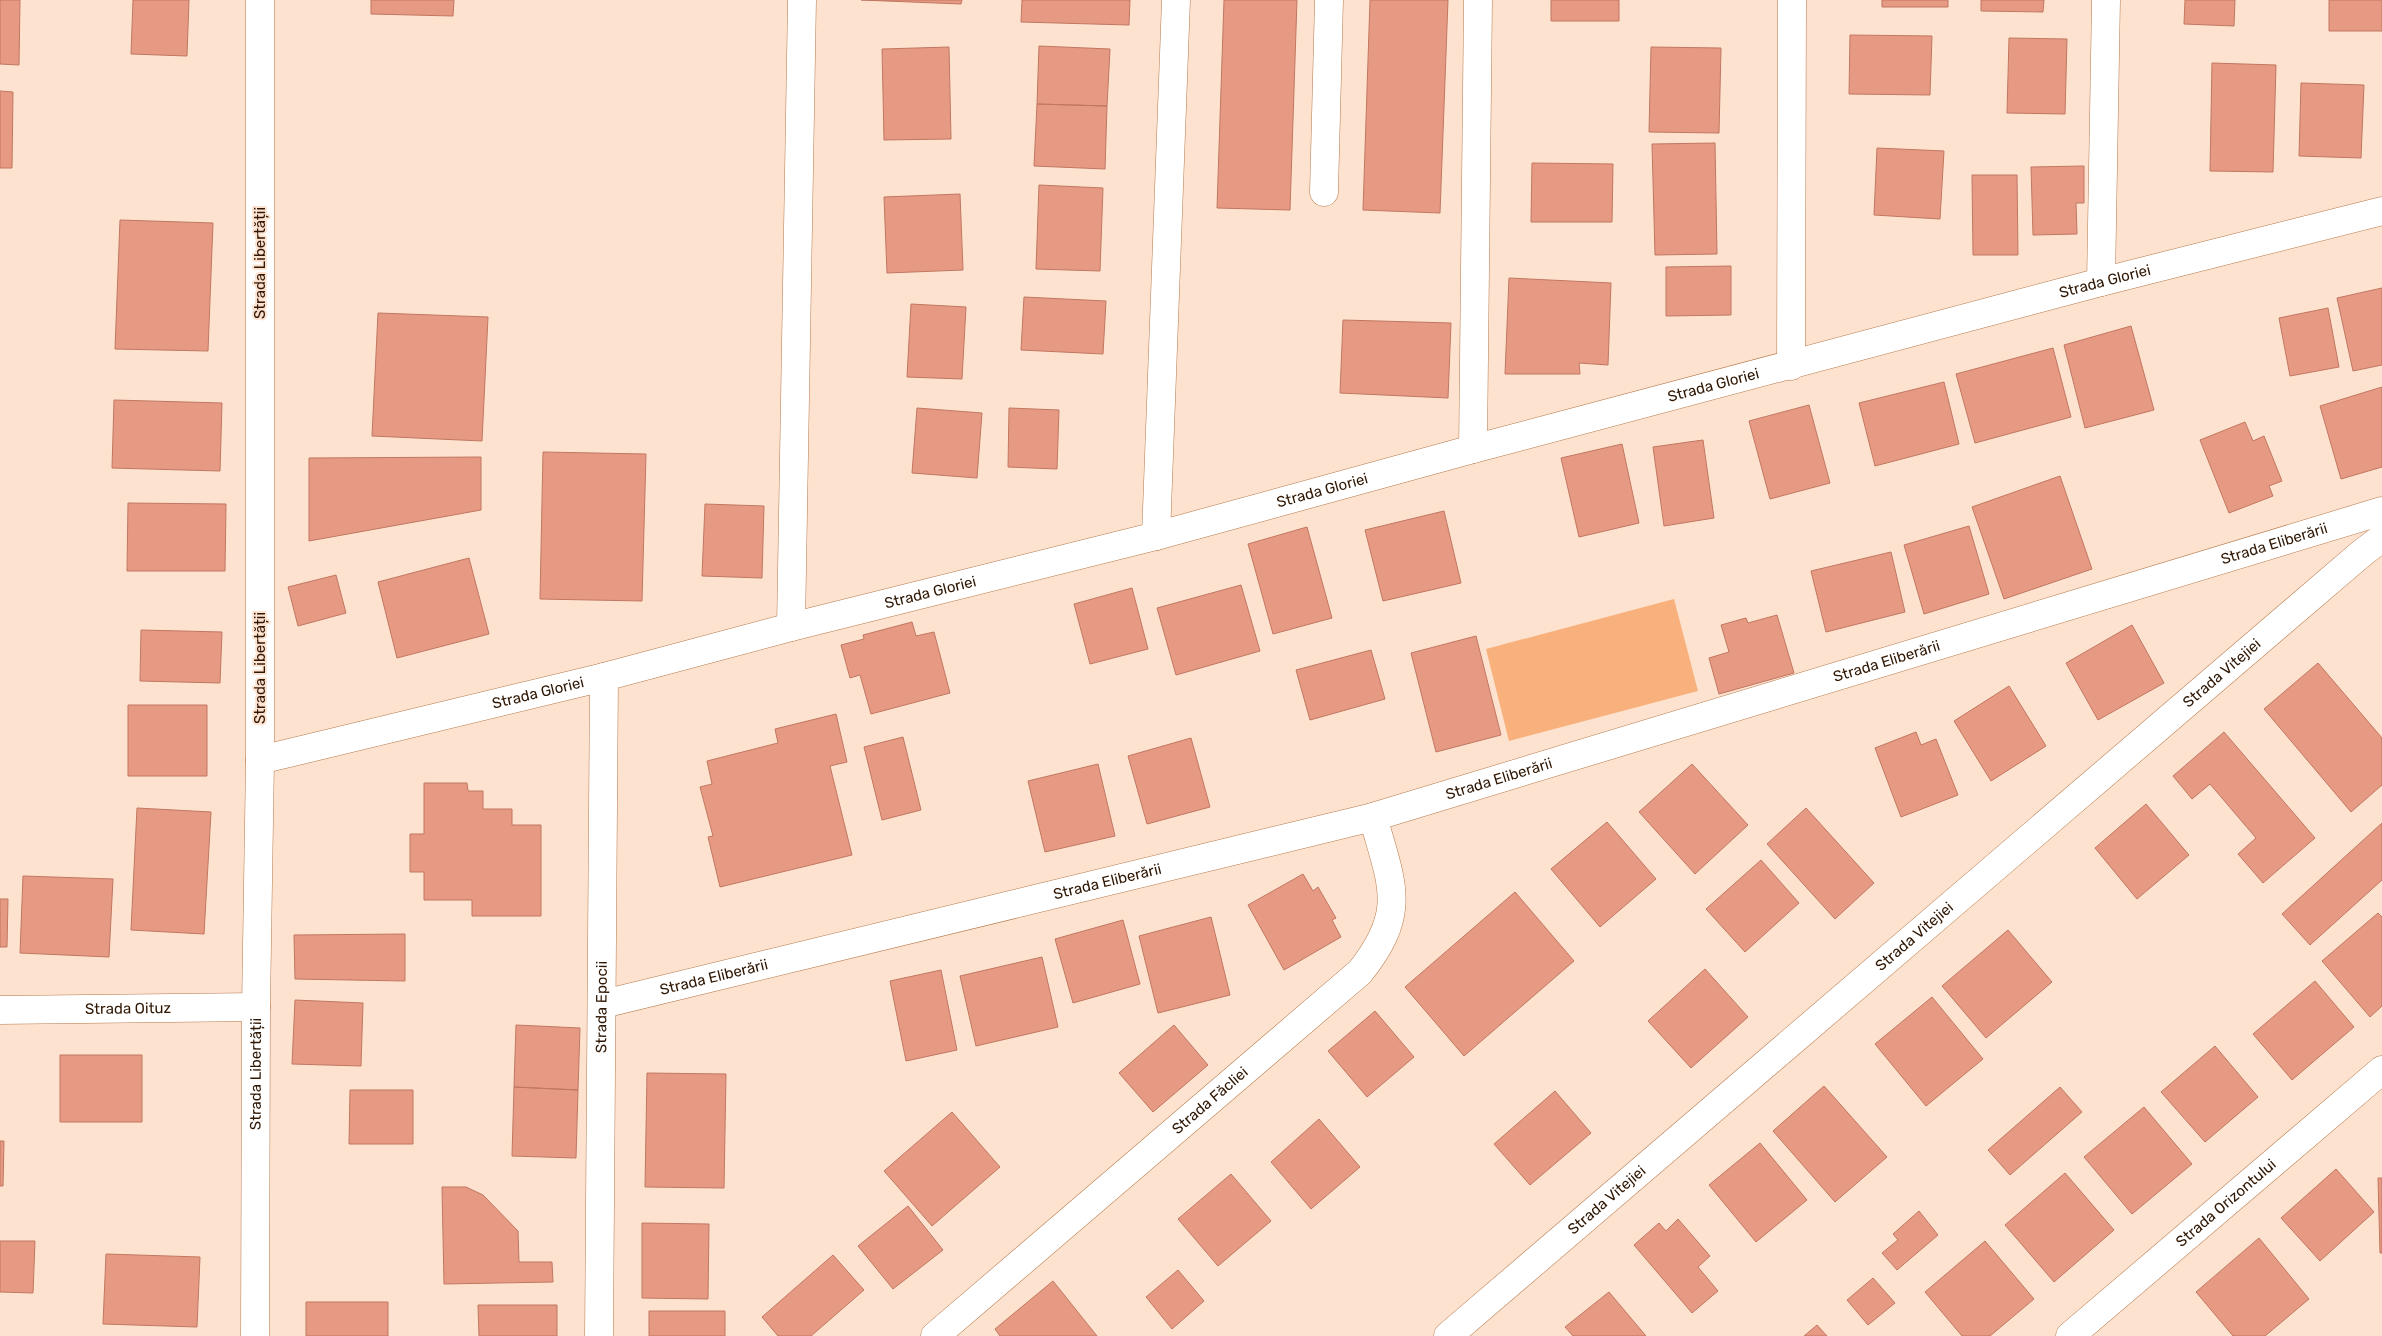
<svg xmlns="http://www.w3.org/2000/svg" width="2382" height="1336" font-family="Rubik,sans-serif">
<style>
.green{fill:#f8b17c}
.building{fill:#e79a83;stroke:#c17761}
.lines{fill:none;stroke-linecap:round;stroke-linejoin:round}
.minor-casing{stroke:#b6794a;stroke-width:29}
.minor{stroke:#fff;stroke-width:28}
.labels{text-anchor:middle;stroke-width:4;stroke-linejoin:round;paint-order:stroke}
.street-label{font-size:15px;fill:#2f1704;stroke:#fde2cf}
</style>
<rect width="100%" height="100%" fill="#fde2cf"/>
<!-- green -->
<path class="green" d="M1674,599L1698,691L1509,741L1486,649Z"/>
<!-- building -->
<path class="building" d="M0,0H20L19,65L0,64Z
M133,0H189L187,56L131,54Z
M371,0H454L453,16L371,14Z
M861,0H962L961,4Z
M1022,0H1130L1129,25L1021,22Z
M1224,0H1297L1290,210L1217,208Z
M1370,0H1448L1440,213L1363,210Z
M1551,0H1619V21H1551Z
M1882,0H1948V7H1882Z
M1981,0H2044L2043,12L1981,11Z
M2185,0H2235L2234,26L2184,24Z
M2329,0H2382V31H2329Z
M1850,35L1932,36L1930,95L1849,94Z
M2009,38L2067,39L2065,114L2007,113Z
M1039,46L1110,49L1107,106L1037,104Z
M949,47L951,139L884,140L882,49Z
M1651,47L1721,48L1719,133L1649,132Z
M2212,63L2276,65L2273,172L2210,171Z
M2301,83L2364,85L2361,158L2299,156Z
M0,91L13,92L12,168H0Z
M1037,104L1107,106L1105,169L1034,166Z
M1715,143L1717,254L1655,255L1652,144Z
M1877,148L1944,151L1940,219L1874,215Z
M1532,163L1613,164L1612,222H1531Z
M2084,166V203H2076L2077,234L2033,235L2031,167Z
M1972,175H2017L2018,255H1973Z
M1039,185L1103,188L1100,271L1036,269Z
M960,194L963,270L887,273L884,197Z
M120,220L213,223L208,351L115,349Z
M1731,266V315L1666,316V267Z
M1509,278L1611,283L1608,365L1579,363L1580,374H1505Z
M2382,288V365L2353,371L2337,298Z
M1024,297L1106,301L1103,354L1021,350Z
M911,304L966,307L962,379L907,377Z
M2328,308L2339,367L2290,376L2279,318Z
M378,313L488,317L482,441L372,436Z
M1343,320L1451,323L1448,398L1340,393Z
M2131,326L2154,410L2085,428L2064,345Z
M2053,348L2071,417L1975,443L1956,374Z
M1944,382L1959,444L1875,466L1859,403Z
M2382,387V467L2341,479L2320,406Z
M114,400L222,403L220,471L112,468Z
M1809,405L1830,483L1770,499L1749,421Z
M917,408L982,413L977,478L912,473Z
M1009,408L1059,410L1057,469L1008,467Z
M2245,422L2253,441L2264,436L2282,481L2269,486L2273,496L2229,513L2200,440Z
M1703,440L1714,518L1664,526L1653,447Z
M1622,444L1639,523L1579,537L1561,458Z
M543,452L646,454L642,601L540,599Z
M481,457V510L309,541V458Z
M2060,476L2092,569L2004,599L1972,507Z
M128,503L226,504L225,571H127Z
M705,504L764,506L762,578L702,576Z
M1444,511L1461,583L1383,601L1365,530Z
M1969,526L1989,594L1924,614L1904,545Z
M1307,527L1332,618L1273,634L1248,544Z
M1891,552L1905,612L1826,632L1811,571Z
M469,558L489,634L397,658L378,582Z
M336,575L346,613L298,626L288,587Z
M1241,585L1260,651L1176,675L1157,608Z
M1132,588L1148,649L1090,664L1074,604Z
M1777,615L1794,673L1719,694L1709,658L1729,652L1721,625L1746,618L1748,623Z
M912,622L916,636L934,632L950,693L871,714L860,675L850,678L841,645L864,639L863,635Z
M2132,625L2164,683L2098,720L2066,663Z
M141,630L222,632L220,683L140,681Z
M1476,636L1501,735L1436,752L1411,653Z
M1371,650L1385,699L1310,720L1296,670Z
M2318,663L2382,738V785L2351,812L2264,709Z
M2009,686L2046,746L1991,781L1954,721Z
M128,705H207V776H128Z
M836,714L847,762L830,766L852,855L720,887L708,837L713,836L700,787L712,784L707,761L778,743L775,729Z
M1916,732L1921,745L1936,739L1958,795L1901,817L1875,748Z
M2224,732L2315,838L2263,883L2238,854L2256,838L2210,784L2192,799L2173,776Z
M903,737L921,810L882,820L864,747Z
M1191,738L1210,807L1147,824L1128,756Z
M1098,764L1115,836L1045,852L1028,781Z
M1692,764L1748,825L1695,874L1639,812Z
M424,783H467L468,791H483V809H512V825H541V916H472V900H424V872H410V834H424Z
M2146,804L2189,855L2137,899L2095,848Z
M137,808L211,812L204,934L131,930Z
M1806,808L1874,883L1835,919L1767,844Z
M1607,822L1656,879L1600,927L1551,869Z
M2382,823V880L2310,945L2282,914Z
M1761,860L1799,903L1745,952L1706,909Z
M1303,874L1313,891L1318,887L1336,918L1332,920L1341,937L1284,970L1248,905Z
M23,876L113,879L109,957L20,953Z
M1515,892L1574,961L1464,1056L1405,987Z
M0,899H8L7,947H0Z
M2378,913L2382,917V1006L2370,1017L2322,961Z
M1211,917L1230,995L1158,1013L1139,936Z
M1123,920L1140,984L1073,1003L1055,939Z
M2008,930L2052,982L1986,1038L1942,986Z
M405,934V981L295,979L294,935Z
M1042,957L1058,1027L976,1046L960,976Z
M1705,969L1748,1017L1691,1068L1648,1021Z
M941,970L957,1050L906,1061L890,981Z
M2315,981L2354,1027L2292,1080L2253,1034Z
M1932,997L1983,1059L1926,1106L1875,1044Z
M295,1000L363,1003L361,1066L292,1064Z
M1375,1011L1414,1057L1367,1097L1328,1051Z
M516,1025L580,1028L578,1090L514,1087Z
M1174,1025L1208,1065L1153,1112L1119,1073Z
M2215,1046L2258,1097L2205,1142L2161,1092Z
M60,1055H142V1122H60Z
M647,1073L726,1074L724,1188L645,1187Z
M1824,1086L1887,1157L1835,1202L1773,1131Z
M514,1087L578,1090L576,1158L512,1156Z
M2060,1087L2082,1112L2010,1175L1988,1150Z
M350,1090H413V1144H349Z
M1555,1091L1591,1133L1530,1185L1494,1144Z
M2144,1107L2192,1164L2132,1214L2084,1157Z
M952,1112L1000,1167L932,1226L884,1171Z
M1319,1119L1360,1167L1311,1209L1271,1162Z
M0,1141H4L3,1186H0Z
M1760,1143L1807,1200L1756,1242L1709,1185Z
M2336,1169L2374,1212L2320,1261L2281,1218Z
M2065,1173L2114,1230L2054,1282L2005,1225Z
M1231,1174L1271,1221L1218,1266L1178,1219Z
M2378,1178H2382V1253H2380Z
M442,1187H466L483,1195L518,1231L519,1262H552L553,1282L444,1284Z
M908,1206L943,1250L893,1289L858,1246Z
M1919,1211L1938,1235L1897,1270L1882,1253L1898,1240L1893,1234Z
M1678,1219L1710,1256L1698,1267L1718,1291L1692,1313L1634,1245L1659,1223L1666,1231Z
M642,1223L709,1224L708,1299L642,1298Z
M2259,1238L2309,1299L2265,1336H2233L2196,1292Z
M0,1241H35L33,1293L0,1292Z
M1985,1241L2034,1299L1990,1336H1962L1925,1292Z
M106,1254L200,1257L197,1327L103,1324Z
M833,1255L864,1290L811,1336H778L762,1317Z
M1178,1270L1204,1301L1172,1329L1146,1297Z
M1873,1278L1895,1303L1868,1325L1847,1300Z
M1053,1281L1097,1336H1000L995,1329Z
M1609,1292L1646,1336H1573L1565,1327Z
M306,1302H388V1336H306Z
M478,1305H557V1336H479Z
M649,1311H725V1336H649Z
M1817,1325L1827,1336H1804Z"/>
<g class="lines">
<defs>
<g id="minor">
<path d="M1324,192L1329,0"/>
<path d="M2101,282L2106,0"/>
<path d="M1791,366L1792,0"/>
<path d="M1473,449L1478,0"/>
<path d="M1156,536L1176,0"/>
<path d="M791,627L802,0"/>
<path id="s1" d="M260,760L604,677L791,627L1156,536L1473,449L2101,282L2382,211"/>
<path id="s2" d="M603,1004L1373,817L2382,511"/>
<path id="s3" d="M0,1010L256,1007"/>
<path id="s4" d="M255,1336L256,1007L260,760V0"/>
<path id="s5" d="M599,1336L604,677"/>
<path id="s6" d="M935,1336L1360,972C1408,912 1392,885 1373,817"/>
<path id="s7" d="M1448,1336L2362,553L2382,538"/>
<path id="s8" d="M2070,1336L2382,1070"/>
</g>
</defs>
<!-- minor casing -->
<use href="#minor" class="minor-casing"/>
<!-- minor -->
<use href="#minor" class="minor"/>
</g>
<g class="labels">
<!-- street labels -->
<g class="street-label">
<text transform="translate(260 263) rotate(-90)" y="5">Strada Libertății</text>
<text dy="5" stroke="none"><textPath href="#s1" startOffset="1906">Strada Gloriei</textPath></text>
<text dy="5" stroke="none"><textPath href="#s1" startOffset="1501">Strada Gloriei</textPath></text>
<text dy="5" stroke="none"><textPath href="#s1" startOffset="1096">Strada Gloriei</textPath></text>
<text dy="5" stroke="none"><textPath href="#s2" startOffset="1734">Strada Eliberării</textPath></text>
<text dy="5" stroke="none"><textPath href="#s1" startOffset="691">Strada Gloriei</textPath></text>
<text dy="5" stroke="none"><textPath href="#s2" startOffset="1329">Strada Eliberării</textPath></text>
<text transform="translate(260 668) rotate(-90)" y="5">Strada Libertății</text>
<text dy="5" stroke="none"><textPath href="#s7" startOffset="1019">Strada Vitejiei</textPath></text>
<text dy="5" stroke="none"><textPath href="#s1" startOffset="286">Strada Gloriei</textPath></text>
<text dy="5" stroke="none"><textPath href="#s2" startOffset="924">Strada Eliberării</textPath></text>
<text dy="5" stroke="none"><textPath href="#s2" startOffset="519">Strada Eliberării</textPath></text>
<text dy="5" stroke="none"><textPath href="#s7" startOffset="614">Strada Vitejiei</textPath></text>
<text dy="5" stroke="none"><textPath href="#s2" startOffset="114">Strada Eliberării</textPath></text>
<text dy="5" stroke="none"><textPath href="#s5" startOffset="329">Strada Epocii</textPath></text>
<text dy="5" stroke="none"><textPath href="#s3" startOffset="128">Strada Oituz</textPath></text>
<text dy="5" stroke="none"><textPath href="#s4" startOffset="262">Strada Libertății</textPath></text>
<text dy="5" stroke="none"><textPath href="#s6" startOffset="362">Strada Făcliei</textPath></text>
<text dy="5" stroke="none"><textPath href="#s7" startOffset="209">Strada Vitejiei</textPath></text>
<text dy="5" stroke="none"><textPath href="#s8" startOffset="205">Strada Orizontului</textPath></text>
</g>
</g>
</svg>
